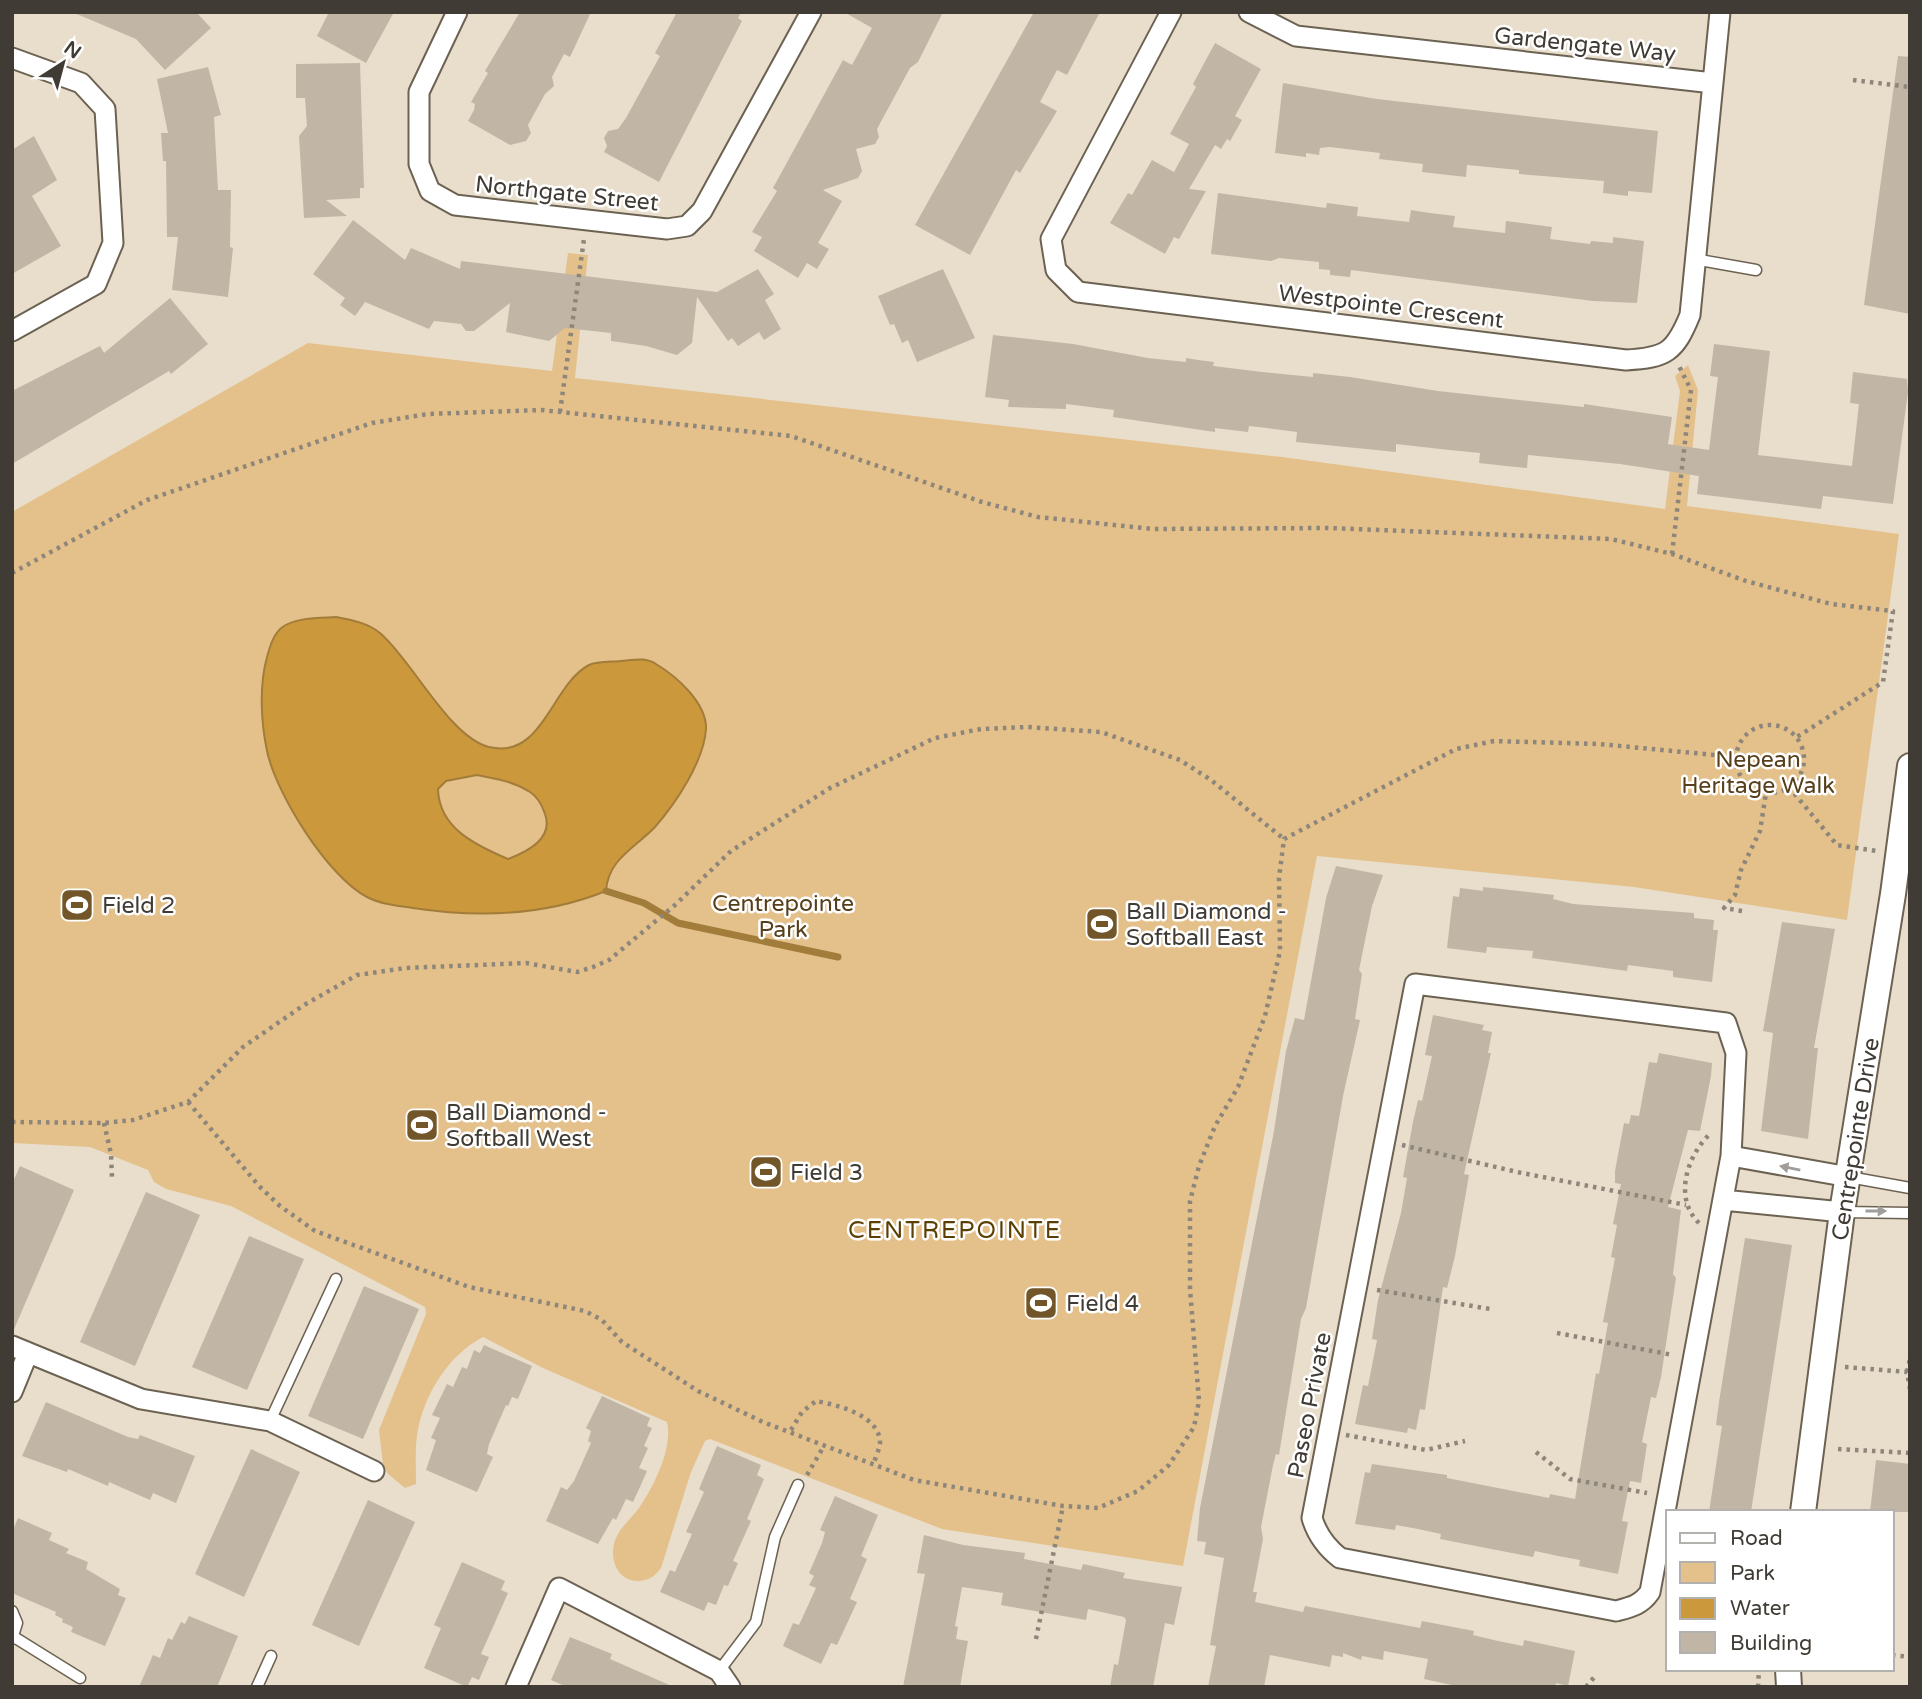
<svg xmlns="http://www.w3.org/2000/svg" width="1922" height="1699" font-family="'Varela Round',sans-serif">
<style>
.green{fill:#e4c18b}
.water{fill:#cc983c;stroke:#a27c3a;stroke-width:2;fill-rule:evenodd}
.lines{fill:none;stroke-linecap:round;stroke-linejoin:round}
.stream{stroke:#a27c3a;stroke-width:7}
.building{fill:#c1b6a5}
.service-casing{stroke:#6c6252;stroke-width:13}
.minor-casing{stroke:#6c6252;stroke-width:23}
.tertiary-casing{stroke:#6c6252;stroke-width:28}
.path{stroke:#8e867a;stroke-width:4.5;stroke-dasharray:3.5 5;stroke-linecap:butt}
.service{stroke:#fff;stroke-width:10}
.minor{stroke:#fff;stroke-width:19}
.tertiary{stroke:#fff;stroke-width:24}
.oneway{fill:#a09d9a}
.labels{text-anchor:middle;stroke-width:5;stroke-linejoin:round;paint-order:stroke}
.street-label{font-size:23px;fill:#403b34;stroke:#fff}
.park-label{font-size:23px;fill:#563f1a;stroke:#fff}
.poi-label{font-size:23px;fill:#403b34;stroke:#fff;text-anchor:start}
.neighbourhood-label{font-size:24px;letter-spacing:2px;fill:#5c3f02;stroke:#fff}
</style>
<rect width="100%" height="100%" fill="#e9decc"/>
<!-- green -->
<path class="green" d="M568,253L588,255L575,378L1282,457L1665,509L1680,391L1675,376L1688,365L1698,390L1687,506L1899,534L1847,920L1634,887L1317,856L1183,1566L942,1529L710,1439L705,1441L691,1472L661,1568C655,1576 650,1580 639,1581C616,1582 608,1556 616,1538C621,1526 632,1518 639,1508C654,1486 673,1448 667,1422L543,1368L483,1337C448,1355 423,1396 417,1435C415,1451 416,1468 416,1484L405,1488L388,1474L383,1464L379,1430L426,1314L425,1307L231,1206L166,1189L154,1182L148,1170L90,1147L12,1143V512L308,343L552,371Z"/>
<!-- water -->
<path class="water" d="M336,617C352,620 368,623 380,633C412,660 449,737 489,747C543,760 551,685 589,665C597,661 612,662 621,661C634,660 645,657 656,664C676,676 707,703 706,729C704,761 676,803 655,827C635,848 608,859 606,891C544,916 478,918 413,908C398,906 380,904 367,897C328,877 276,794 267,751C261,722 259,686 267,657C270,646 274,632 284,626C299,617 320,618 336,617ZM477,775C496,779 513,781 530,792C538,797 542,805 545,814C554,839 527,852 508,859C475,845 439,828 438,789L446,781Z"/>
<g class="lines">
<!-- stream -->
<path class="stream" d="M606,891L644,903L678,923L838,957"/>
</g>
<!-- building -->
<path class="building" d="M72,12H196L211,28L165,70L136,39Z
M329,12H394L366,63L317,36Z
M520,12H591L570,57L564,54L552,77L554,86L545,94L528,125L531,133L526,141L510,145L468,121L474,110L475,104L471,102L488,73L485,71Z
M677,12H741L738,18L742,21L659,182L604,152L607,146L604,138L608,131L618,129L626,118L660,56L655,53Z
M844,12H943L918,62L910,68L877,129L879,137L875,144L856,149L862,171L858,178L823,190L842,201L818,243L829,249L817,269L807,263L798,278L754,251L762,237L752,232L777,191L773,188L843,60L852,65L872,28Z
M1034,12H1100L1067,75L1057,70L1040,102L1057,111L1020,173L1016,170L970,255L915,225Z
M1215,43L1261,69L1235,116L1242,120L1230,141L1227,139L1221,149L1215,145L1189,189L1206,191L1179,239L1174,237L1165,254L1110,223L1128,193L1132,195L1152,160L1174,172L1189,144L1170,134L1196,87L1193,84Z
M1898,56L1910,57V314L1864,305Z
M360,63L364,188H360V198L326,200L347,216L304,218L299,136L307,126L305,98H296V64Z
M208,67L221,115L214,117L218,190H231L230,247L233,248L228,297L172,290L178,237H167L166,161H163L161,133H168L157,79Z
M1283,83L1377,99L1658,131L1652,193L1628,191V196L1603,193L1604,181L1519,174V170L1467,165L1466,177L1422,172L1423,164L1379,159L1380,153L1329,147L1320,148L1319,155L1306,153V157L1275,153Z
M34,136L57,180L32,196L61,246L12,274V150Z
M1218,193L1326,208L1327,203L1358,207L1357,216L1409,222L1411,210L1430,213L1455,216L1453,227L1505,233L1506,221L1552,227L1550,239L1590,244L1591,241L1613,243V237L1644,241L1637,303L1593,301L1351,270L1350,277L1330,275V270L1319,269V262L1279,258L1271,261L1211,254Z
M353,220L405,260L411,248L460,269L461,261L717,292L758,269L774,294L765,300L781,329L764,340L759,332L738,346L732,338L728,341L697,297L692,343L677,355L646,346L611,341V333L565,328L549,341L506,332L510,303L474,331H466L461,324L434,321L429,329L365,302L355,316L340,305L345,298L313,274Z
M943,269L975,338L917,362L908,340L902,343L894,324L890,325L878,296Z
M170,298L208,344L171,374L169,371L12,464V391L100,346L104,353Z
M993,335L1073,344L1148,358L1186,362V358L1198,360L1214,362L1213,366L1262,372L1313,377V373L1350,377L1438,391L1584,407V404L1672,417L1668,444L1709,450L1718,377L1710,376L1714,344L1770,351L1758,455L1852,466L1859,404L1850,403L1853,372L1907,379L1908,392L1893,504L1823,496L1821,509L1697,494L1699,476L1620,464L1528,455L1527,468L1506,466L1479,463L1480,453L1449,450L1396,444V452L1296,442L1297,432L1267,428L1249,426L1248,432L1215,428V432L1113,417L1114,410L1066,404V409L1008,407L1009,400L985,397Z
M1336,866L1383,875L1372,906L1359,970L1362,974L1355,1019L1360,1020L1343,1096L1306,1308L1301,1319L1279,1455L1276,1454L1273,1465L1261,1527L1263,1539L1253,1592H1257L1255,1602L1303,1612L1305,1606L1420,1628L1422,1621L1474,1631L1473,1635L1498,1641L1523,1646L1524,1640L1575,1651L1568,1686L1556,1683L1555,1687H1461L1424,1679L1428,1659L1384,1651L1383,1660L1362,1656L1361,1660L1343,1653V1657L1332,1655L1330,1667L1270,1655L1264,1687H1208L1216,1646L1210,1645L1224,1558L1204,1554L1206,1542L1197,1541L1200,1508L1274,1131L1286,1051L1295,1018L1304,1020L1326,898Z
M1483,887L1554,895L1553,899L1573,904L1694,913V918L1714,920L1713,930H1718L1712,982L1673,977V971L1628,965L1627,971L1532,958L1533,951L1487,947L1486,953L1447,948L1453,896L1459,897L1460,888L1483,891Z
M1782,922L1835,929L1814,1048H1818L1808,1139L1761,1131L1773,1033L1763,1031Z
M1433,1015L1484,1025L1482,1030L1492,1032L1488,1053H1491L1464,1174L1469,1175L1455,1256L1447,1288L1443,1287L1425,1410L1420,1409L1416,1430L1408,1428L1407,1433L1355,1424L1363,1385L1368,1386L1377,1340L1372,1339L1378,1300L1401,1213L1407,1178L1403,1177L1413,1122L1418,1100L1422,1101L1432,1056L1425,1055Z
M1659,1053L1712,1063L1711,1076L1700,1131L1688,1130L1668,1207L1681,1210L1673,1274L1676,1278L1661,1377L1656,1398L1651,1397L1642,1442L1647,1444L1641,1483L1630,1481L1622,1521L1628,1522L1618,1574L1579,1566L1580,1560L1558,1556L1535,1551L1533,1557L1440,1539L1441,1534L1418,1529L1396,1525L1395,1530L1355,1524L1365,1472L1370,1473L1372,1464L1447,1475V1478L1549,1498L1550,1494L1575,1499L1596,1373L1599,1374L1608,1323L1603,1322L1615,1258L1611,1257L1617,1225L1613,1224L1621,1184L1615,1183V1171L1624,1123L1629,1124L1631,1115L1639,1116L1649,1062L1657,1063Z
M20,1166L74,1190L12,1334V1184Z
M146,1192L200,1215L135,1366L80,1342Z
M249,1236L304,1259L247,1390L192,1367Z
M1745,1238L1792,1245L1751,1512H1709L1722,1426L1716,1425L1719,1402Z
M364,1286L419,1309L363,1439L308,1416Z
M484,1345L532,1366L518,1399L512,1397L508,1406L506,1405L489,1444L487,1454L493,1457L477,1492L426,1470L436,1440L431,1438L440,1418L432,1415L447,1384L453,1387L462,1367L467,1369L474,1350L480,1353Z
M602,1396L650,1418L647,1426L652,1428L644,1446L648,1448L639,1468L647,1471L640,1487L633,1502L626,1499L616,1520L613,1518L598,1544L546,1521L561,1487L567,1490L574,1481L591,1443L588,1441L591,1431L586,1428Z
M46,1402L128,1437L138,1439L140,1435L195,1456L176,1503L153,1493L150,1500L109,1482L108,1486L68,1469L67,1472L22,1456Z
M717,1446L761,1465L757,1475L764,1479L747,1519L751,1521L733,1561L738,1563L728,1586L724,1585L716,1605L708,1602L704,1611L660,1592L670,1570L675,1572L692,1534L686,1532L704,1492L699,1489Z
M251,1449L300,1472L244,1597L195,1574Z
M1876,1460L1910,1464V1512H1870Z
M835,1496L878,1515L861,1556L867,1559L850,1599L857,1602L837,1645L831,1643L821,1664L783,1646L793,1623L799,1625L816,1588L809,1585L814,1576L809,1573L822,1543L825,1532L820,1530Z
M368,1500L415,1522L359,1646L312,1625Z
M18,1518L52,1533L49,1540L69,1549L66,1553L88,1562L86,1569L120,1589L118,1595L126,1598L105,1646L71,1632L73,1627L62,1622L63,1619L55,1615L56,1612L12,1593V1532Z
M924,1535L963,1545L1025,1553L1024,1559L1081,1570L1083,1564L1125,1573L1123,1578L1182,1587L1174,1625L1165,1623L1153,1687H1110L1114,1664L1118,1665L1126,1620L1124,1617L1088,1609L1086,1620L1001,1605L1003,1593L962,1587L955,1626L958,1627L956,1639L968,1641L960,1687H903L925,1574L917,1573Z
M462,1562L505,1581L501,1590L508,1593L481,1654L489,1657L479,1680L472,1677L467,1687L424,1668L441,1628L434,1625Z
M189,1616L238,1636L217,1687H139L153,1655L160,1658L168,1638L172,1640L181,1622L185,1624Z
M570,1637L612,1654L610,1659L674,1687H567L551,1680Z"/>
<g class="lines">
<defs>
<path id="service" d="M1694,259L1756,270
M1849,1177L1910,1188
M1843,1212L1910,1213
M270,1421L336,1279
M12,1611L17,1623L12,1639
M14,1637L80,1678
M719,1671L756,1622L775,1537L798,1485
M257,1687L271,1656"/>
<path id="minor" d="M457,12L419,92V164L430,191L455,205L667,229L687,226L702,211L811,12
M1171,12L1051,239L1056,270L1078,292L1626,360C1666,358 1675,352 1690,315L1720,12
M1249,12L1296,36L1713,83
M12,58L81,83L105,109L113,243L96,284L12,331
M1415,984L1726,1023L1736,1053L1731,1156L1650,1592C1641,1605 1631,1607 1616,1611L1340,1558C1326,1547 1317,1535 1312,1518Z
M1731,1156L1849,1177
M1723,1200L1842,1212
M12,1346L141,1399L270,1421L374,1471
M12,1392L28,1353
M516,1687L559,1588L719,1671L730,1687"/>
<path id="tertiary" d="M1803,1512L1842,1212L1893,894L1910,766
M1788,1669L1789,1687"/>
</defs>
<!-- service casing -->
<use href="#service" class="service-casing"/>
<!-- minor casing -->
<use href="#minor" class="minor-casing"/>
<!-- tertiary casing -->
<use href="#tertiary" class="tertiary-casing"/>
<!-- path -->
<path class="path" d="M1853,80L1910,87
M560,412L584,239
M1672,554L1691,390L1679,366
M12,573L147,500L372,423L428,414L541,410L791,436L982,502L1038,517L1153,529L1328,528L1611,539L1672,554L1746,581L1831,604L1893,611L1883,682L1797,737
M1736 759a34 34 0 1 1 68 0a34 34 0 1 1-68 0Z
M1789,787L1837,845L1877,851
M1742,911L1724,908L1735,895L1741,870L1760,831L1766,793
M188,1102L260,1187L280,1206L315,1231L469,1287L585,1311L602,1320L622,1342L698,1391L763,1422L914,1480L1063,1506L1098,1508L1138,1491L1169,1465L1194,1427L1199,1401L1190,1289V1201L1199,1166L1215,1126L1238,1087L1265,1016L1280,951L1279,878L1284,839L1456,749L1494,741L1599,744L1736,757
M12,1122L104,1123L133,1120L188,1102L243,1047L304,1005L357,975L406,968L526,963L577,972L593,967L609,960L675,905L731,851L830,788L935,738L981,729L1027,727L1101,732L1180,760L1211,780L1284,839
M104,1123L111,1154L112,1178
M1402,1145L1517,1172L1686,1205
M1699,1223C1673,1198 1687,1155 1711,1133
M1377,1290L1490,1309
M1557,1333L1673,1355
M1845,1367L1907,1372L1910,1389
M1907,1372L1910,1359
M791,1430L802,1412L816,1401C837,1405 881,1415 880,1444C879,1450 875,1459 873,1465
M1346,1435L1426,1450L1465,1441
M1838,1449L1910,1453
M1536,1452L1570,1479L1647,1493
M807,1475L824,1446
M1036,1639L1063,1506
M1892,1655L1910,1657
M1586,1687L1596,1675
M1758,1687L1759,1669"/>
<!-- service -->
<use href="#service" class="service"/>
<!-- minor -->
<use href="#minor" class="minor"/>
<!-- tertiary -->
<use href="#tertiary" class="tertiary"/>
</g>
<!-- one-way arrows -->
<defs><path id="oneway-solid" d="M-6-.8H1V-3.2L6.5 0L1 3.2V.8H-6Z" transform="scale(1.75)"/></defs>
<g class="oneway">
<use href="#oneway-solid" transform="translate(1790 1168) rotate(-169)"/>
<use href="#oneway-solid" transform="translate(1876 1211)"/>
</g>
<!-- icons -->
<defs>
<symbol id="stadium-square" viewBox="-11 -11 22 22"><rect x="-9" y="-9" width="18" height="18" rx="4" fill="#725629" stroke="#fff"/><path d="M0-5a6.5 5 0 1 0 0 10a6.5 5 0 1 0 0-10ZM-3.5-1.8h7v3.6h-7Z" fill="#fff"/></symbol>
</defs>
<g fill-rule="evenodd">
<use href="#stadium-square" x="58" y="886" width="38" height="38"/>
<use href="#stadium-square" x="1083" y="905" width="38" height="38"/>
<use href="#stadium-square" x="403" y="1106" width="38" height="38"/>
<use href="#stadium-square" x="747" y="1153" width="38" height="38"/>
<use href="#stadium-square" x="1022" y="1284" width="38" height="38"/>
</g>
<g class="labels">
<!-- street labels -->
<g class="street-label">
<text transform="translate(1585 44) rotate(6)" y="8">Gardengate Way</text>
<text transform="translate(567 193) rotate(6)" y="8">Northgate Street</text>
<text transform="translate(1391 306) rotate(7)" y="8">Westpointe Crescent</text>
<text transform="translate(1855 1139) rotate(-81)" y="8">Centrepointe Drive</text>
<text transform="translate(1309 1405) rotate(-79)" y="8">Paseo Private</text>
</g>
<!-- park labels -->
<g class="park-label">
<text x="1758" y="767">Nepean<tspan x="1758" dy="26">Heritage Walk</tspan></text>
<text x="783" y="911">Centrepointe<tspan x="783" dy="26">Park</tspan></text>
</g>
<!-- poi labels -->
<g class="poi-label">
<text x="102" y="913">Field 2</text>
<text x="1126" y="919">Ball Diamond -<tspan x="1126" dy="26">Softball East</tspan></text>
<text x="446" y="1120">Ball Diamond -<tspan x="446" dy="26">Softball West</tspan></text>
<text x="790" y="1180">Field 3</text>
<text x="1066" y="1311">Field 4</text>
</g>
<!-- neighbourhood labels -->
<g class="neighbourhood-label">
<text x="955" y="1238">CENTREPOINTE</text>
</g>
</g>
<!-- border -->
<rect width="1922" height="1699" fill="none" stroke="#403b34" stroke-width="28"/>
<!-- legend -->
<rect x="1666" y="1510" width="228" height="161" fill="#ffffff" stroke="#b3b1ae" stroke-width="2"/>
<rect x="1680" y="1533" width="35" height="10" fill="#ffffff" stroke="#b3b1ae" stroke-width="2"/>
<text x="1730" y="1545" font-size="21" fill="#403b34">Road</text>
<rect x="1680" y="1562" width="35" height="21" fill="#e4c18b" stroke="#b3b1ae" stroke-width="2"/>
<text x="1730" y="1580" font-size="21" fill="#403b34">Park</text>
<rect x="1680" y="1598" width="35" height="21" fill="#cc983c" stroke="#b3b1ae" stroke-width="2"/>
<text x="1730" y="1615" font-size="21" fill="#403b34">Water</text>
<rect x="1680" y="1632" width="35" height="21" fill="#c1b6a5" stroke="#b3b1ae" stroke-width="2"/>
<text x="1730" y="1650" font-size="21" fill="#403b34">Building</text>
<!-- north arrow -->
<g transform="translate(63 63) rotate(36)" stroke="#ffffff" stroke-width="5" paint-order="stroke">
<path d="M0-5L12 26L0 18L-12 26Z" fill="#403b34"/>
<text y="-10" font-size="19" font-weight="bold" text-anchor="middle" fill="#403b34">N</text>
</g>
</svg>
